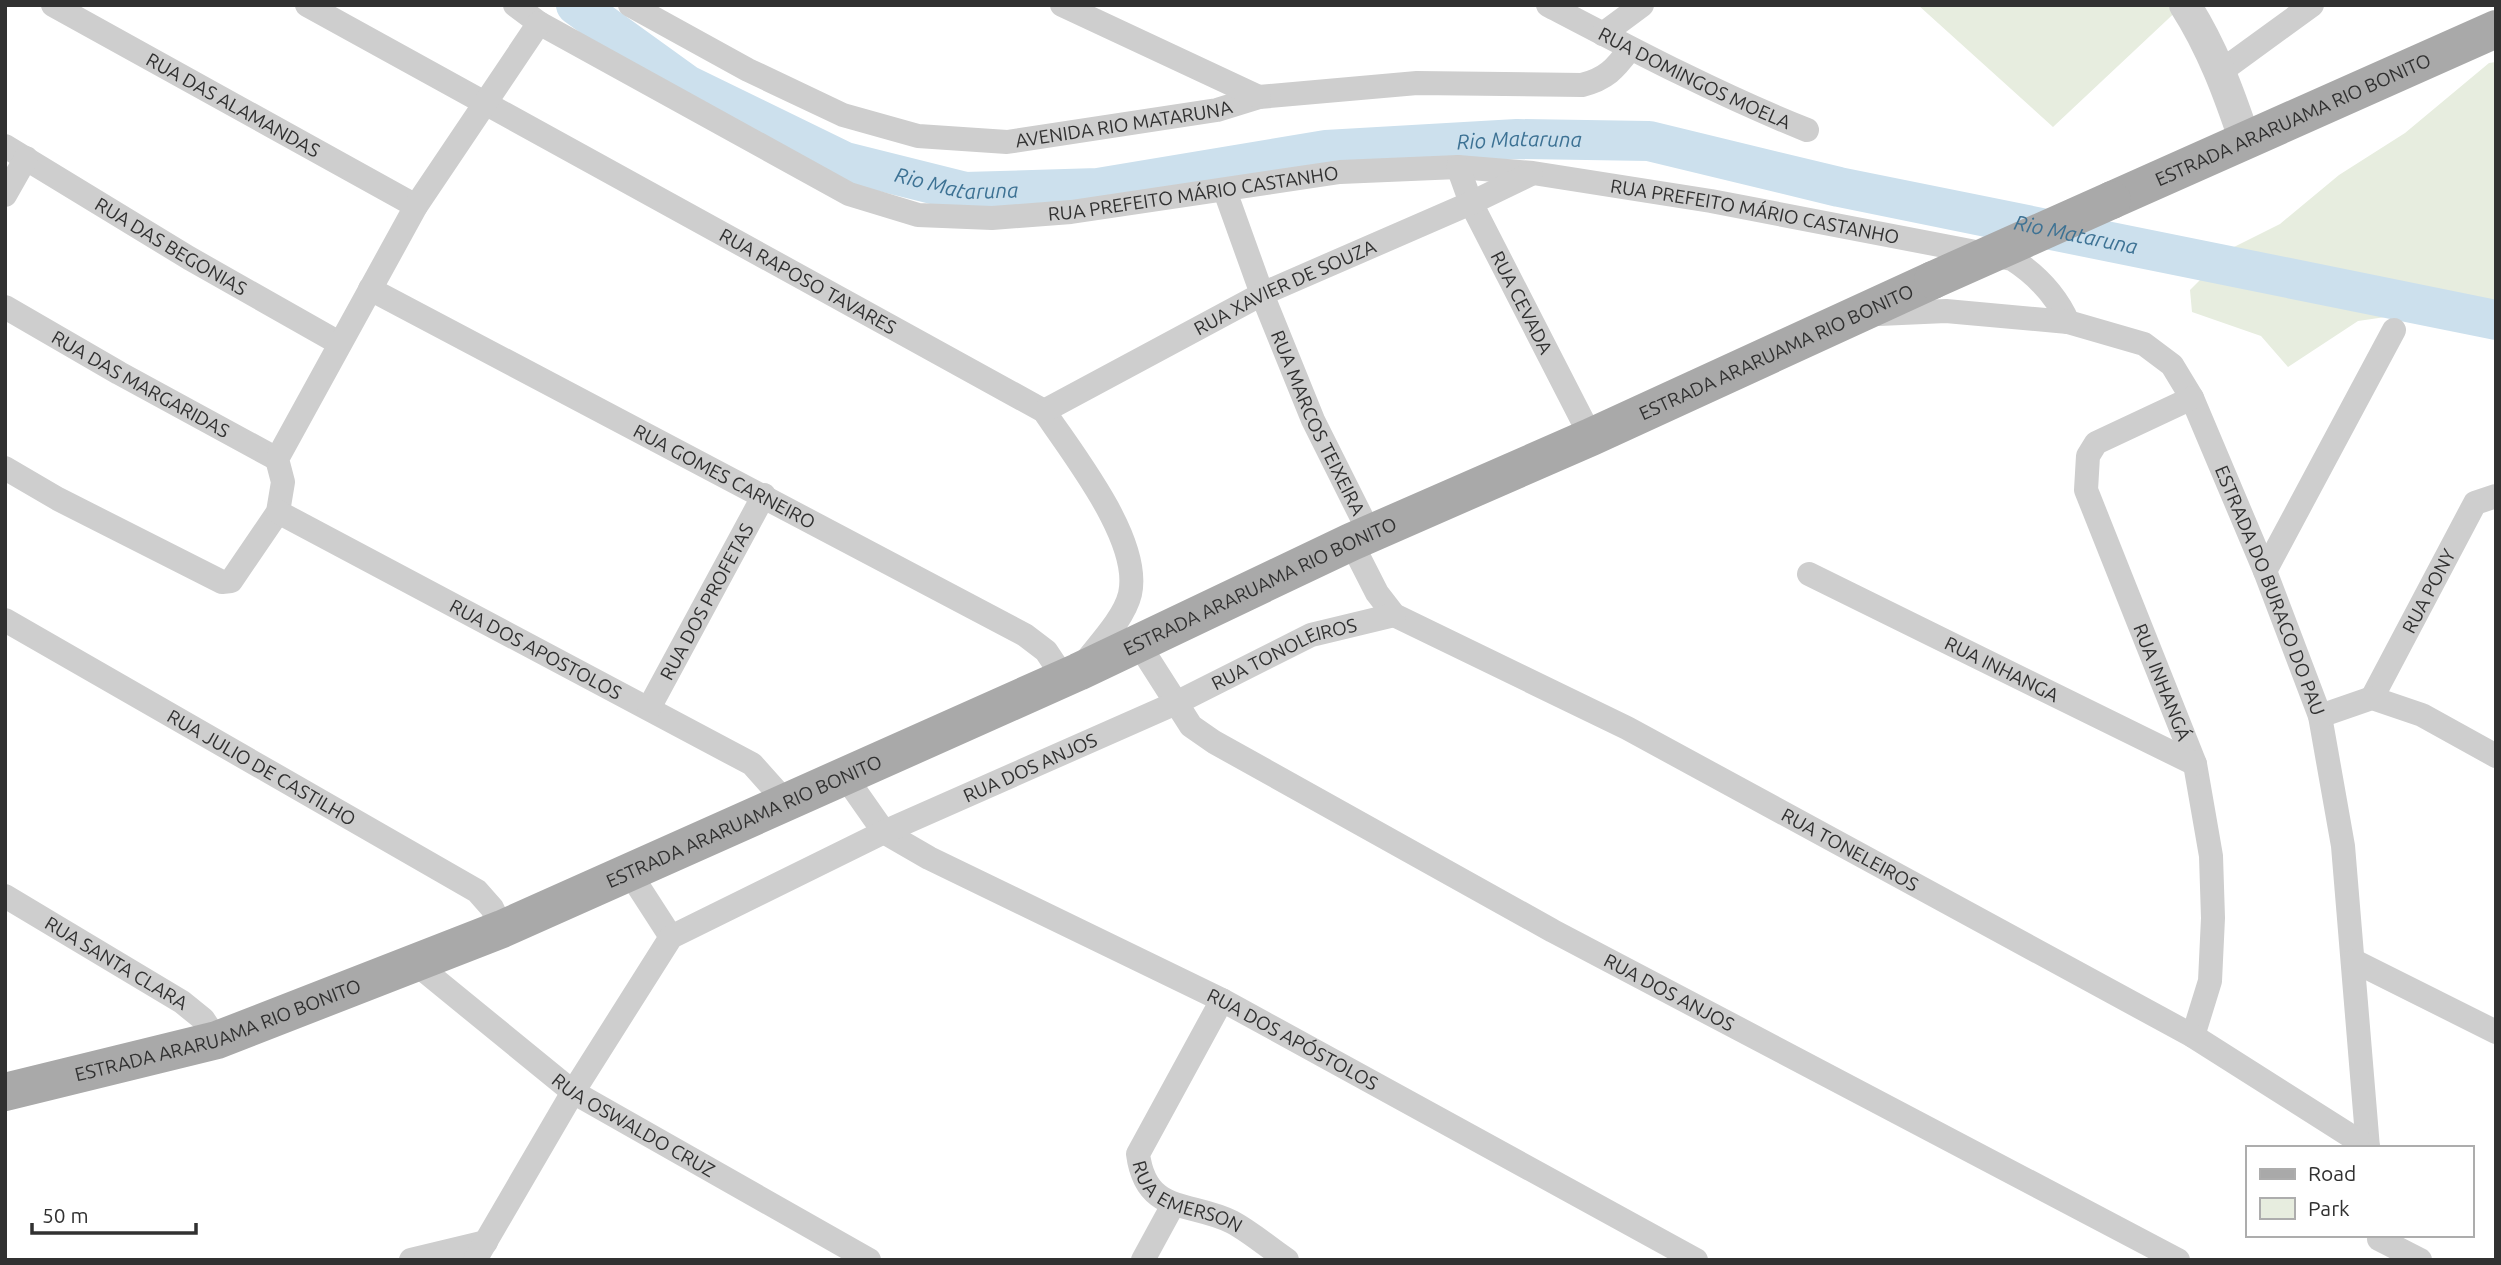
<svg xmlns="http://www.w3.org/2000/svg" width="2501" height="1265" font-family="Ubuntu,sans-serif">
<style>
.green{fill:#e7eddf}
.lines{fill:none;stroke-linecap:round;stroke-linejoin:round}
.river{stroke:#cce0ed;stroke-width:40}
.minor{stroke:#cecece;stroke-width:24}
.tertiary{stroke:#cecece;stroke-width:32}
.primary{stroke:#a9a9a9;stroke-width:38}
.primary-bridge{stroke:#a9a9a9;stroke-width:38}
.labels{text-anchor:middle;stroke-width:7;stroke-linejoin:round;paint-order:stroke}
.street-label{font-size:19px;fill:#313131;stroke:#fff}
.water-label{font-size:21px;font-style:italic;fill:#3d7294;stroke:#fff}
</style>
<rect width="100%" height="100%" fill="#fff"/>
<!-- green -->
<path class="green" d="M1918,5H2183L2053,127Z
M2496,62V301L2358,321L2288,367L2261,336L2192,312L2190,290L2232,248L2280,224L2339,175L2405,133L2489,63Z"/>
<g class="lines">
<!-- river -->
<path class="river" id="s1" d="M576,5L687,85L845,162L965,192L1098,188L1326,150L1517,139L1649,141L1839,187L2496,320"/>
<!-- minor -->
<g class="minor">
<path id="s2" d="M53,5L416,206"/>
<path id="s3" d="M307,5L1044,411C1073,455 1142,540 1130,594C1124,619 1097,646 1082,666"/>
<path id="s4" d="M515,5L539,23L849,194L918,215L992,218L1071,212L1340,172L1458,167L1533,173L1711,201L2012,259C2037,275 2056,295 2068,322"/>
<path id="s5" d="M630,5L748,70L843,115L918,136L1007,142L1217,110L1259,97L1417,83L1582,85C1606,79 1615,69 1629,50"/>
<path d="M1062,5L1259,97"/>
<path id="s6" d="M1548,5C1634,50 1717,94 1807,130"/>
<path d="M1603,34L1642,5"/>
<path d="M2220,72L2312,5"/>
<path id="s7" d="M5,146L189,258L339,343"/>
<path id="s8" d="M1458,167L1471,203L1591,437"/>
<path id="s9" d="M1225,191L1262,294L1313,420L1370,534"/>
<path d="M5,195L26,158"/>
<path id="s10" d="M370,289L1025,635L1046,651L1064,678"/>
<path id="s11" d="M5,307L119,373L277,459"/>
<path id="s12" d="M1879,314L1946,311L2068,322L2144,344L2172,365L2192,398L2265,571L2320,716L2343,846L2368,1148"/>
<path id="s13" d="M2192,398L2096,443L2088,456L2086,490L2195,764L2211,856L2213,918L2210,981L2193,1036"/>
<path id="s14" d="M1044,411L1262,294L1471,203L1531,174"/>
<path d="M5,468L58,499L222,582L231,581L278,512L283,482L277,459L416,206L539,23"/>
<path id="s15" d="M278,512L752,764L785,801"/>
<path id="s16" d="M1351,542L1377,593L1394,615L1627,728L2193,1036L2368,1147"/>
<path d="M2265,571L2394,330"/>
<path id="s17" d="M1809,574L2195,764"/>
<path id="s18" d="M5,620L477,891L492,908L502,929"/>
<path id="s19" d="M1138,643L1191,726L1214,742L1553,931L2178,1260"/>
<path id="s20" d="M2372,698L2475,503L2496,496"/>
<path id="s21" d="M649,708L764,495"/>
<path d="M2320,716L2372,698L2422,715L2496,756"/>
<path id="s22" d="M844,775L884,832L929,858L1222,1000L1696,1260"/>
<path d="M629,872L671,937"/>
<path id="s23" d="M5,896L182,1002L203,1019L217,1040"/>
<path d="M2354,961L2496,1032"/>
<path id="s24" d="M415,963L573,1092L869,1260"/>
<path id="s25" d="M1222,1000L1138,1154C1146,1215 1190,1201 1232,1222C1251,1232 1269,1248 1287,1260"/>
<path d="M2379,1239L2420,1260"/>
<path d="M411,1260L486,1242"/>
<path id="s26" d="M475,1260L573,1092L671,937L884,832L1176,703L1311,635L1394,615"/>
<path d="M1143,1260L1173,1205"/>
</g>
<!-- tertiary -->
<path class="tertiary" d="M2185,5C2212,47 2229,93 2245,141"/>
<!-- primary -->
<g class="primary">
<path id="s27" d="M2112,200L2496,29"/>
<path id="s28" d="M5,1092L217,1040L502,929L1078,672L1351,542L1591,437L1933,280"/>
</g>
<!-- primary-bridge -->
<path class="primary-bridge" d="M1933,280L2112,200"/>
</g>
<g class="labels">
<!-- street labels -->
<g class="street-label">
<text dy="7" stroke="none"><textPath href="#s6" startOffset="164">RUA DOMINGOS MOELA</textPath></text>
<text dy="7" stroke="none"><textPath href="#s2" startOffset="206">RUA DAS ALAMANDAS</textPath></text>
<text dy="7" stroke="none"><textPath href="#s27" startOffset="198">ESTRADA ARARUAMA RIO BONITO</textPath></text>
<text dy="7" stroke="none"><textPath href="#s5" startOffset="525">AVENIDA RIO MATARUNA</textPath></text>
<text dy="7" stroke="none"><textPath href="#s4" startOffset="733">RUA PREFEITO MÁRIO CASTANHO</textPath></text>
<text dy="7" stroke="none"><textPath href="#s4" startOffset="1300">RUA PREFEITO MÁRIO CASTANHO</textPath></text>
<text dy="7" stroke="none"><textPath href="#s7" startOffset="194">RUA DAS BEGONIAS</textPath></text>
<text dy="7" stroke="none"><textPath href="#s3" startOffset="572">RUA RAPOSO TAVARES</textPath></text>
<text dy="7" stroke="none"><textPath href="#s14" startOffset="271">RUA XAVIER DE SOUZA</textPath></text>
<text dy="7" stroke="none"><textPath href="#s8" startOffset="150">RUA CEVADA</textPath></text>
<text dy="7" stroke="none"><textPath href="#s28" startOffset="1923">ESTRADA ARARUAMA RIO BONITO</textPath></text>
<text dy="7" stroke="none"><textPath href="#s11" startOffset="156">RUA DAS MARGARIDAS</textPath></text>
<text dy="7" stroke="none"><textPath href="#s9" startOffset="250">RUA MARCOS TEIXEIRA</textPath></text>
<text dy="7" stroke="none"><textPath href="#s10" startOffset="401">RUA GOMES CARNEIRO</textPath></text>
<text dy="7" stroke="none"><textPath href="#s28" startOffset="1356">ESTRADA ARARUAMA RIO BONITO</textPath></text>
<text dy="7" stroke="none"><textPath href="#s12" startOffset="550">ESTRADA DO BURACO DO PAU</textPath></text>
<text dy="7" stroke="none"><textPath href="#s20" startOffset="121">RUA PONY</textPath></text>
<text dy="7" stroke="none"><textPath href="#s21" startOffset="121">RUA DOS PROFETAS</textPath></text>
<text dy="7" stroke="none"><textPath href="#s15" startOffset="292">RUA DOS APOSTOLOS</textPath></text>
<text dy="7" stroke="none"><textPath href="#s26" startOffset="1054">RUA TONOLEIROS</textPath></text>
<text dy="7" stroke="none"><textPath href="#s17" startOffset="215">RUA INHANGA</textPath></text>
<text dy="7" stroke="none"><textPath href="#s13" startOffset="362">RUA INHANGÁ</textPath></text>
<text dy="7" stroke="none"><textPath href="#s18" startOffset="296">RUA JULIO DE CASTILHO</textPath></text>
<text dy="7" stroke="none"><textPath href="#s26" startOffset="775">RUA DOS ANJOS</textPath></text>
<text dy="7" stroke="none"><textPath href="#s28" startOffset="789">ESTRADA ARARUAMA RIO BONITO</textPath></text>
<text dy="7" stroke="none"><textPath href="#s16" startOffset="598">RUA TONELEIROS</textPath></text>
<text dy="7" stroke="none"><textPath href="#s23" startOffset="130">RUA SANTA CLARA</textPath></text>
<text dy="7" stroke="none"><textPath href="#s19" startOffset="646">RUA DOS ANJOS</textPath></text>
<text dy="7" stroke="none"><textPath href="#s28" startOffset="222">ESTRADA ARARUAMA RIO BONITO</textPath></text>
<text dy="7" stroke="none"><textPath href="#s22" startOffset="528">RUA DOS APÓSTOLOS</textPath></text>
<text dy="7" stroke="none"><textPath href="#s24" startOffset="273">RUA OSWALDO CRUZ</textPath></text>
<text dy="7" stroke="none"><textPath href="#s25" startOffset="247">RUA EMERSON</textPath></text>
</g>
<!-- water labels -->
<g class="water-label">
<text dy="7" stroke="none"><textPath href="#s1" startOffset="994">Rio Mataruna</textPath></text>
<text dy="7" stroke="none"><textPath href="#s1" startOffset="427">Rio Mataruna</textPath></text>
<text dy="7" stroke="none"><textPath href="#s1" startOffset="1561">Rio Mataruna</textPath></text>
</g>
</g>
<!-- border -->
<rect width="2501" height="1265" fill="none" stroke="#313131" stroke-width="14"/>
<!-- legend -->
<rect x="2246" y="1146" width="228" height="91" fill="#ffffff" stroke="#adadad" stroke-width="2"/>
<rect x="2260" y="1169" width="35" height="10" fill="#a9a9a9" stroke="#adadad" stroke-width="2"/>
<text x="2308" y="1181" font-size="21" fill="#313131">Road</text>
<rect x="2260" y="1198" width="35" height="21" fill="#e7eddf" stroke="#adadad" stroke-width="2"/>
<text x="2308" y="1216" font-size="21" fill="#313131">Park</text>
<!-- scale -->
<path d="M32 1223v10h164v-10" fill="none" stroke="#313131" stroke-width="3.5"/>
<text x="42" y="1223" font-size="21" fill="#313131" stroke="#ffffff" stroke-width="5" paint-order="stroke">50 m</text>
</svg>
